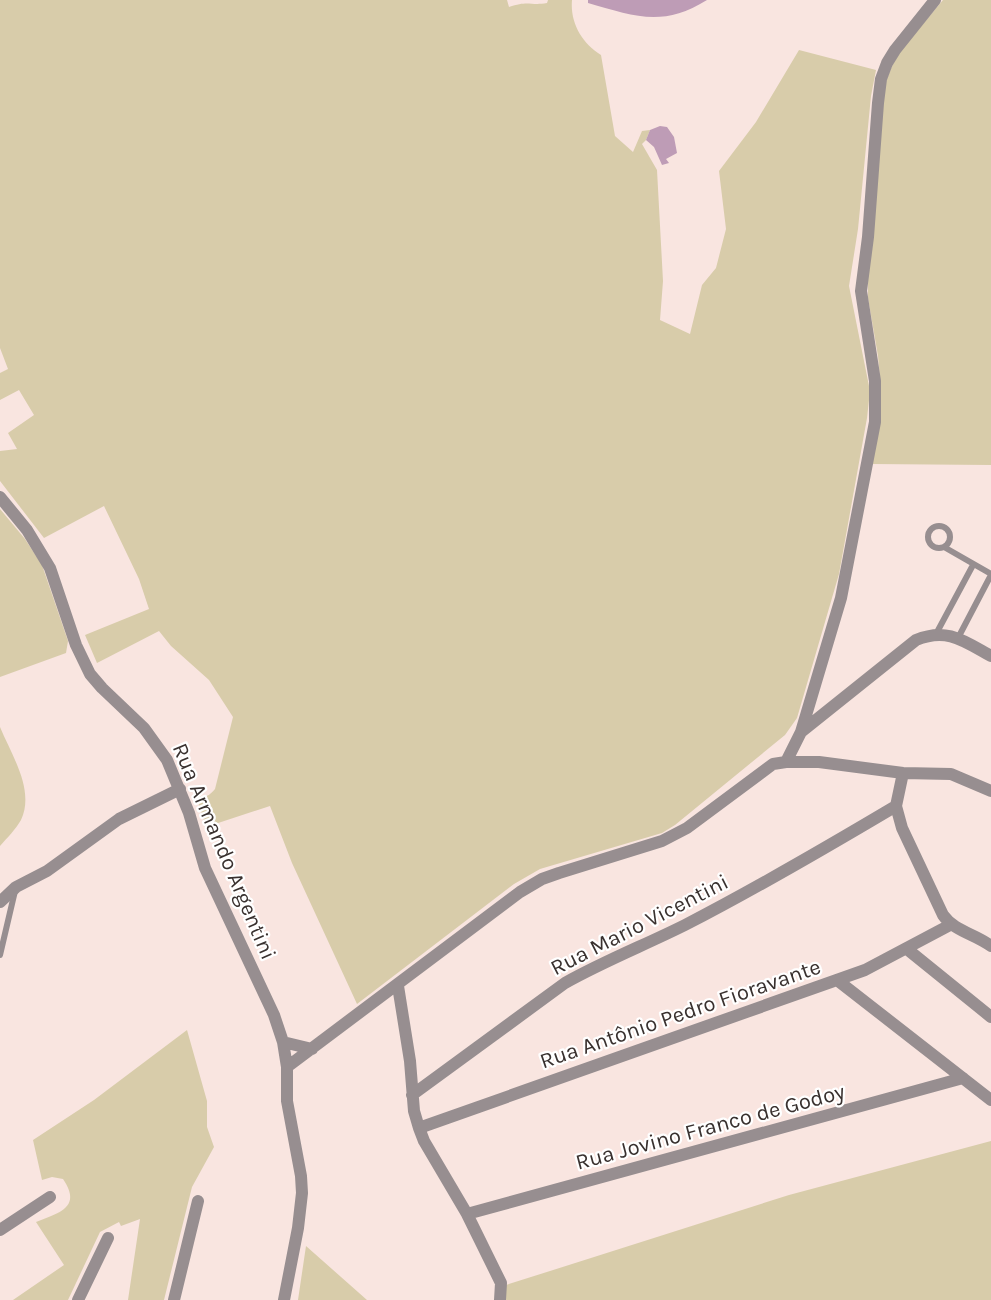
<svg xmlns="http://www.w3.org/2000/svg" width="991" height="1300" font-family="Karla,sans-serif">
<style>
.green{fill:#d8ccaa}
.water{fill:#be9cb6}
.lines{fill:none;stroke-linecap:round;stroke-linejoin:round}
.lane{stroke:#978e90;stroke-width:6}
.street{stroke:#978e90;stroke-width:12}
.labels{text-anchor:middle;stroke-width:4.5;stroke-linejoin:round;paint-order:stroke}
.street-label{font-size:22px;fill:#39312f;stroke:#fff}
</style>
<rect width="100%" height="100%" fill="#f9e5e0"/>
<!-- green -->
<path class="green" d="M0,0H507L509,7C529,0 530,6 547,3L548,0H572C570,23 582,43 601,55L615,136L633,152L642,131L650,130L646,140L642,144L657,170L663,281L660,320L690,334L702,285L716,268L726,229L719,171L756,122L799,50L876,70L871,96L858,229L849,286L870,391L867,418L839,574L797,718L785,735L675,825L662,833L540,869L514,884L357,1004L292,863L270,806L206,827L196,795C205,799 209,796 215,789L233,717L209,680L171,646L159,631L97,663L85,635L149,609L139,579L104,506L44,538L0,481V451L17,449L8,433L34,415L19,390L0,400V373L8,369L0,348Z
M943,0H991V465L871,464L881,416V389L878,356L868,298V274L881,112L886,81L892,66L901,50Z
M0,509L25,539L42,565L68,641L66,653L0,677Z
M0,727C12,756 35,790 21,820C16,829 7,838 0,846Z
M187,1030L207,1101V1127L214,1147L192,1187L164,1300H128L140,1219L121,1226L119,1222L100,1232L68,1300H13L64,1265L36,1222C60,1213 82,1207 63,1179L52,1177L42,1180L33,1140L94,1100Z
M991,1141V1300H504L506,1285L789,1195Z
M306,1246L367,1300H298Z"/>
<!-- water -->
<path class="water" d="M588,0H707C662,28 634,16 588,3Z
M660,126L667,127L674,137L677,153L666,159L669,163L662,165L654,147L646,140L650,130Z"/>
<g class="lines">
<!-- lane -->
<path class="lane" d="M928 537a11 11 0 1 1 22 0a11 11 0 1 1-22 0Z
M944,547L991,574
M936,634L973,565
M958,638L991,575
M0,955L15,891"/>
<!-- street -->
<path class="street" d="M0,497L27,530L50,568L76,645L90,674L102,688L144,728L167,760L189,813L205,868L274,1015L283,1042L287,1067V1101L301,1176L302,1193L298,1228L284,1300
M801,732L841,598L875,422V381L861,291L868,237L878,103L881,79L887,63L895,50L935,0
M786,762L801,732L916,640C947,627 964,641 991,656
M903,773L896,806L902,828L943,915C954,931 975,934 991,946
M0,902L16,887L47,871L119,819L180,789
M907,949L991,1017
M837,980L991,1100
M398,986L410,1061L414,1111L419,1128L424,1141L467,1214L501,1283L500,1300
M283,1042L312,1049
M287,1067L520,892L542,879L559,873L662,841L687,828L773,764L786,762H819L903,773L951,774L991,791
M412,1095L565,983C604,961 645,945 685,925C757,888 827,847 896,806
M419,1128L865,970L950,925
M467,1214L963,1078
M0,1230L50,1197
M78,1300L108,1238
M174,1300L198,1201"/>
</g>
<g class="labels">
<!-- street labels -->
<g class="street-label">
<text transform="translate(225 851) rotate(67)" y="8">Rua Armando Argentini</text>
<text transform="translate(639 924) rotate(-27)" y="8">Rua Mario Vicentini</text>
<text transform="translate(680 1013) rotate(-19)" y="8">Rua Antônio Pedro Fioravante</text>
<text transform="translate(710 1126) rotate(-15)" y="8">Rua Jovino Franco de Godoy</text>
</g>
</g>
</svg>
